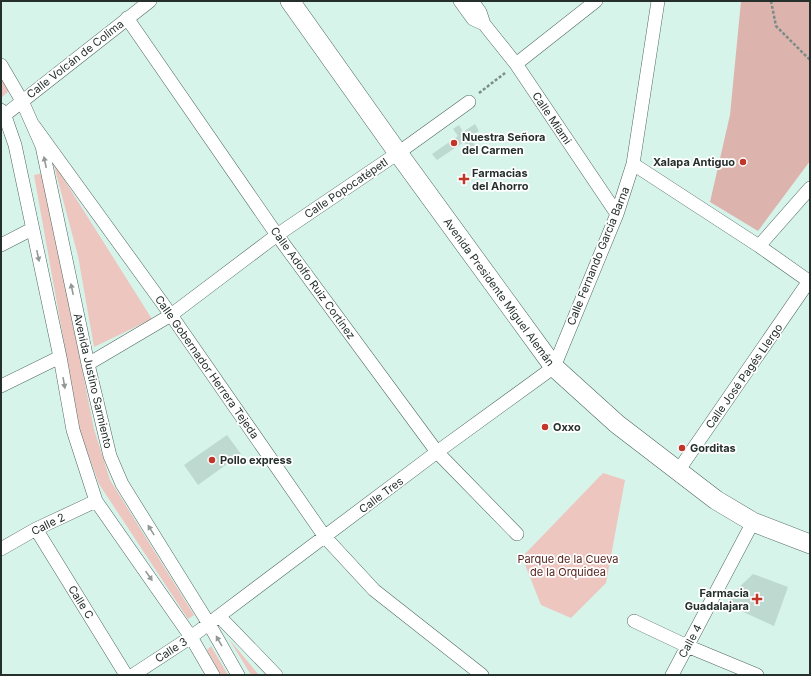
<svg xmlns="http://www.w3.org/2000/svg" width="811" height="676" font-family="Inter,sans-serif">
<style>
.green{fill:#edc6c0}
.forest{fill:#dcb4ad}
.building{fill:#bdd9d0}
.lines{fill:none;stroke-linecap:round;stroke-linejoin:round}
.street-casing{stroke:#4f6861;stroke-width:14}
.secondary-casing{stroke:#4f6861;stroke-width:20}
.path{stroke:#798c87;stroke-width:2.5;stroke-dasharray:3 2;stroke-linecap:butt}
.street{stroke:#fff;stroke-width:13}
.secondary{stroke:#fff;stroke-width:19}
.oneway{fill:#929896}
.poi-dot{fill:#c23529;stroke:#fff;stroke-width:1.5}
.labels{text-anchor:middle;stroke-width:3.5;stroke-linejoin:round;paint-order:stroke}
.street-label{font-size:11px;fill:#25302d;stroke:#fff}
.poi-label{font-size:11px;font-weight:bold;fill:#25302d;stroke:#fff;text-anchor:start}
.park-label{font-size:11px;fill:#56231d;stroke:#fff}
</style>
<rect width="100%" height="100%" fill="#d7f4eb"/>
<!-- green -->
<path class="green" d="M1,76L10,90L2,97L1,95Z
M53,162L152,319L94,347L78,256Z
M43,173L94,429L110,480L194,615L188,619L99,484L80,432L34,175Z
M603,473L625,480L606,583L571,618L541,605L522,557Z
M229,639L259,675H251Z
M211,646L228,675H221L207,650Z"/>
<!-- forest -->
<path class="forest" d="M741,1H810V161L758,231L710,202L730,115Z"/>
<!-- building -->
<path class="building" d="M475,124L479,131L470,137L475,145L469,150L464,142L437,160L432,154L458,136L453,129L459,125L463,132Z
M227,435L241,454L198,485L184,465Z
M753,574L788,587L774,626L728,605L733,593Z"/>
<g class="lines">
<defs>
<path id="street" d="M460,1L473,19L484,24
M472,1L480,12L484,24L516,64L617,214
M127,18L277,235L437,452L517,534
M516,64L596,1
M1,65L22,101L42,146L88,364L110,456L122,484L209,624L238,675
M1,110L5,116L15,145L60,357L73,430L96,501L191,637L213,675
M1,118L150,1
M34,126L171,315L325,537L374,590L482,675
M633,164L759,246L810,282
M1,245L32,229
M759,246L810,188
M88,364L171,315L277,235L398,153L469,102
M1,386L60,357
M678,471L809,281
M36,529L126,675
M1,549L36,529L96,501
M219,616L276,675
M634,621L687,646L757,675
M133,675L191,637L437,452L554,367L617,214L633,164L658,1
M672,675L753,522"/>
<path id="secondary" d="M290,1L398,153L554,367L617,424L716,500L753,522L810,544"/>
</defs>
<!-- street casing -->
<use href="#street" class="street-casing"/>
<!-- secondary casing -->
<use href="#secondary" class="secondary-casing"/>
<!-- path -->
<path class="path" d="M771,1L776,26L810,60
M479,93L505,73"/>
<!-- street -->
<use href="#street" class="street"/>
<!-- secondary -->
<use href="#secondary" class="secondary"/>
</g>
<!-- one-way arrows -->
<defs><path id="oneway-solid" d="M-6-.8H1V-3.2L6.5 0L1 3.2V.8H-6Z"/></defs>
<g class="oneway">
<use href="#oneway-solid" transform="translate(45 162) rotate(-102)"/>
<use href="#oneway-solid" transform="translate(38 256) rotate(78)"/>
<use href="#oneway-solid" transform="translate(72 289) rotate(-102)"/>
<use href="#oneway-solid" transform="translate(64 383) rotate(80)"/>
<use href="#oneway-solid" transform="translate(151 530) rotate(-122)"/>
<use href="#oneway-solid" transform="translate(149 576) rotate(55)"/>
<use href="#oneway-solid" transform="translate(219 641) rotate(-120)"/>
</g>
<!-- markers -->
<g class="poi-dot">
<circle cx="454" cy="143" r="4"/>
<circle cx="743" cy="162" r="4"/>
<path d="M462 173h4v4h4v4h-4v4h-4v-4h-4v-4h4z"/>
<circle cx="545" cy="427" r="4"/>
<circle cx="682" cy="448" r="4"/>
<circle cx="212" cy="460" r="4"/>
<path d="M755 593h4v4h4v4h-4v4h-4v-4h-4v-4h4z"/>
</g>
<g class="labels">
<!-- street labels -->
<g class="street-label">
<text transform="translate(75 59) rotate(-38)" y="4">Calle Volcán de Colima</text>
<text transform="translate(552 118) rotate(56)" y="4">Calle Miami</text>
<text transform="translate(346 188) rotate(-34)" y="4">Calle Popocatépetl</text>
<text transform="translate(598 256) rotate(-68)" y="4">Calle Fernando García Barna</text>
<text transform="translate(313 283) rotate(54)" y="4">Calle Adolfo Ruiz Cortínez</text>
<text transform="translate(499 292) rotate(54)" y="4">Avenida Presidente Miguel Alemán</text>
<text transform="translate(207 367) rotate(55)" y="4">Calle Gobernador Herrera Tejeda</text>
<text transform="translate(744 376) rotate(-55)" y="4">Calle José Pagés Llergo</text>
<text transform="translate(93 381) rotate(77)" y="4">Avenida Justino Sarmiento</text>
<text transform="translate(381 495) rotate(-37)" y="4">Calle Tres</text>
<text transform="translate(48 524) rotate(-26)" y="4">Calle 2</text>
<text transform="translate(81 602) rotate(58)" y="4">Calle C</text>
<text transform="translate(690 641) rotate(-62)" y="4">Calle 4</text>
<text transform="translate(171 650) rotate(-33)" y="4">Calle 3</text>
</g>
<!-- poi labels -->
<g class="poi-label">
<text x="462" y="141">Nuestra Señora<tspan x="462" dy="13">del Carmen</tspan></text>
<text x="735" y="166" text-anchor="end">Xalapa Antiguo</text>
<text x="472" y="177">Farmacias<tspan x="472" dy="13">del Ahorro</tspan></text>
<text x="553" y="431">Oxxo</text>
<text x="690" y="452">Gorditas</text>
<text x="220" y="464">Pollo express</text>
<text x="749" y="597" text-anchor="end">Farmacia<tspan x="749" dy="13">Guadalajara</tspan></text>
</g>
<!-- park labels -->
<g class="park-label">
<text x="568" y="563">Parque de la Cueva<tspan x="568" dy="13">de la Orquidea</tspan></text>
</g>
</g>
<!-- border -->
<rect width="811" height="676" fill="none" stroke="#25302d" stroke-width="4"/>
</svg>
